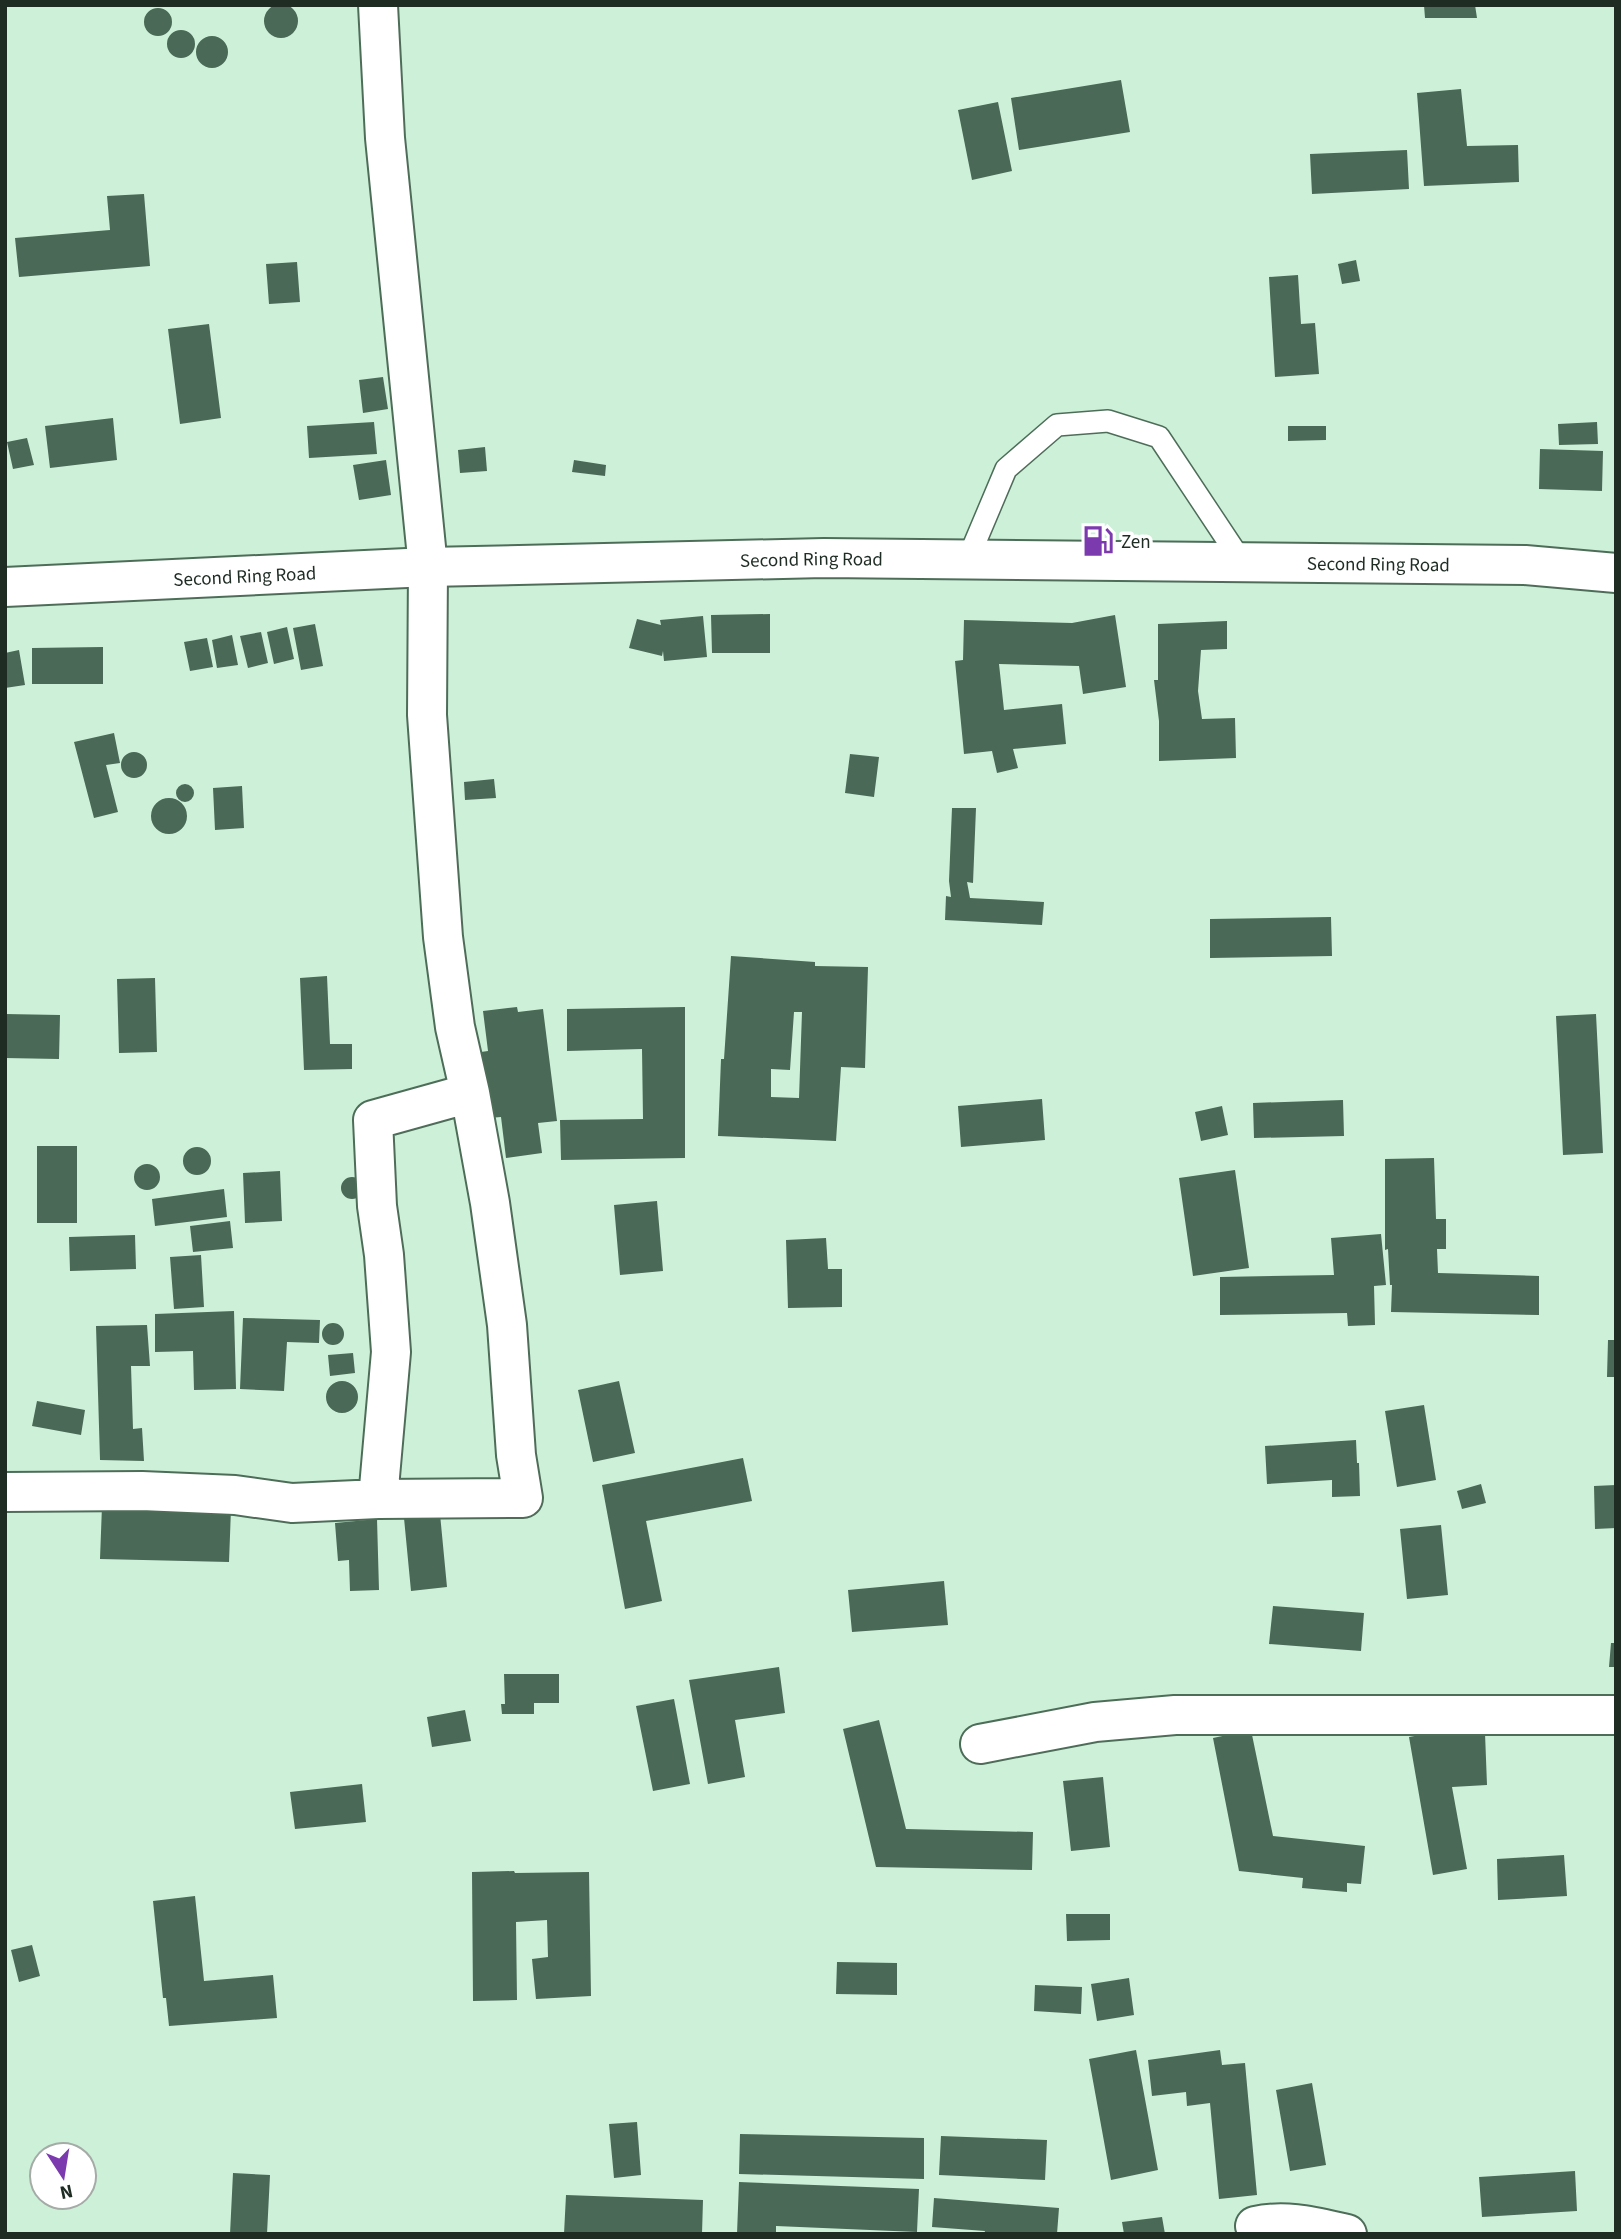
<svg xmlns="http://www.w3.org/2000/svg" width="1621" height="2239" font-family="'Source Sans 3',sans-serif">
<style>
.building{fill:#4a6956;fill-rule:evenodd}
.lines{fill:none;stroke-linecap:round;stroke-linejoin:round}
.service-casing{stroke:#4e6d59;stroke-width:24}
.minor-casing{stroke:#4e6d59;stroke-width:42}
.secondary-casing{stroke:#4e6d59;stroke-width:42}
.service{stroke:#fff;stroke-width:21}
.minor{stroke:#fff;stroke-width:38}
.secondary{stroke:#fff;stroke-width:38}
.labels{text-anchor:middle;stroke-width:7;stroke-linejoin:round;paint-order:stroke}
.poi-label{font-size:19px;fill:#1f2c24;stroke:#fff;text-anchor:start}
.street-label{font-size:19px;fill:#1f2c24;stroke:#fff}
</style>
<rect width="100%" height="100%" fill="#cdf0d9"/>
<!-- building -->
<path class="building" d="M264 21a17 17 0 1 1 34 0a17 17 0 1 1-34 0Z
M1424,5H1475L1477,18H1425Z
M144 22a14 14 0 1 1 28 0a14 14 0 1 1-28 0Z
M167 44a14 14 0 1 1 28 0a14 14 0 1 1-28 0Z
M196 52a16 16 0 1 1 32 0a16 16 0 1 1-32 0Z
M1121,80L1130,132L1019,150L1011,98Z
M1461,89L1467,146L1518,145L1519,182L1424,186L1417,93Z
M998,102L1012,171L972,180L958,110Z
M1407,150L1409,189L1312,194L1310,154Z
M144,194L150,266L19,277L15,238L110,230L107,196Z
M1356,260L1360,281L1342,284L1338,264Z
M297,262L300,302L269,304L266,264Z
M1298,275L1301,324L1315,323L1319,374L1275,377L1269,277Z
M209,324L221,418L180,424L168,329Z
M383,377L388,409L363,413L359,380Z
M113,418L117,460L50,468L45,426Z
M374,422L377,454L309,458L307,426Z
M1597,422L1598,444L1559,445L1558,424Z
M1288,426H1326V440L1288,441Z
M27,438L34,465L13,469L7,442Z
M485,447L487,471L460,473L458,450Z
M1540,449L1603,451L1602,491L1539,489Z
M386,460L391,495L359,500L353,465Z
M574,460L606,465L605,476L572,472Z
M770,614V653H712L711,615Z
M1115,615L1126,687L1083,694L1079,666L999,664L1004,710L1062,704L1066,744L1013,749L1018,768L997,773L992,751L964,754L955,661L963,660L964,620L1072,623Z
M703,616L707,657L664,661L663,651L662,656L629,648L637,619L661,625L660,620Z
M1227,621V649L1201,650L1198,691L1202,719L1235,718L1236,758L1159,761V721L1154,680H1158V624Z
M315,624L323,666L301,670L293,628Z
M287,627L294,659L274,664L267,632Z
M261,632L268,663L248,668L240,636Z
M232,635L238,665L217,668L212,640Z
M207,638L213,667L190,671L184,642Z
M103,647V684H32V648Z
M19,650L25,685L5,688V653Z
M114,733L120,763L106,765L118,812L94,818L74,742Z
M121 765a13 13 0 1 1 26 0a13 13 0 1 1-26 0Z
M850,754L879,757L874,797L845,793Z
M494,779L496,798L465,800L464,782Z
M176 793a9 9 0 1 1 18 0a9 9 0 1 1-18 0Z
M242,786L244,828L215,830L213,788Z
M151 816a18 18 0 1 1 36 0a18 18 0 1 1-36 0Z
M952,808H976L973,883L967,882L970,898L1044,902L1042,925L945,920L946,896L951,897L949,881Z
M1331,917L1332,956L1210,958V919Z
M731,956L815,962V966L868,967L865,1068L841,1067L836,1141L718,1136L721,1059H724ZM794,1012H802L799,1098L771,1097V1069L790,1070Z
M327,976L330,1044H352V1069L304,1070L300,978Z
M155,978L157,1052L119,1053L117,979Z
M517,1007L518,1012L543,1009L557,1121L538,1123L542,1153L506,1158L501,1117L489,1118L481,1052L488,1051L483,1011Z
M685,1007V1158L561,1160L560,1120L643,1119L642,1049L567,1051V1009Z
M5,1014L60,1015L59,1059L5,1058Z
M1596,1014L1603,1153L1563,1155L1556,1016Z
M1042,1099L1045,1140L961,1147L958,1106Z
M1343,1100L1344,1136L1254,1138L1253,1103Z
M1222,1106L1228,1135L1201,1141L1195,1112Z
M37,1146H77V1223H37Z
M183 1161a14 14 0 1 1 28 0a14 14 0 1 1-28 0Z
M1434,1158L1436,1219H1446V1249H1437L1438,1273L1539,1276V1315L1391,1312L1392,1285H1390L1388,1249L1385,1250V1159Z
M134 1177a13 13 0 1 1 26 0a13 13 0 1 1-26 0Z
M1235,1170L1249,1268L1193,1276L1179,1178Z
M280,1171L282,1221L245,1223L243,1173Z
M341 1188a11 11 0 1 1 22 0a11 11 0 1 1-22 0Z
M224,1189L227,1217L155,1226L152,1199Z
M657,1201L663,1271L620,1275L614,1205Z
M230,1221L233,1248L193,1252L190,1226Z
M1381,1234L1386,1285L1374,1286L1375,1325L1348,1326L1347,1313L1220,1315V1277L1334,1275L1331,1238Z
M135,1235L136,1269L70,1271L69,1237Z
M826,1238L828,1269H842V1307L788,1308L786,1240Z
M201,1255L204,1307L174,1309L170,1257Z
M234,1311L236,1389L194,1390L193,1351L155,1352V1314Z
M243,1318L320,1320L319,1343L287,1342L284,1391L240,1389Z
M322 1334a11 11 0 1 1 22 0a11 11 0 1 1-22 0Z
M147,1325L150,1366H131L133,1429L142,1428L144,1461L100,1460L96,1326Z
M1608,1340H1616V1377H1607Z
M353,1353L355,1373L330,1376L328,1355Z
M619,1381L635,1453L593,1462L578,1390Z
M326 1397a16 16 0 1 1 32 0a16 16 0 1 1-32 0Z
M37,1401L85,1410L81,1435L32,1426Z
M1424,1405L1436,1480L1397,1487L1385,1411Z
M1356,1440L1357,1463H1359L1360,1496L1332,1497V1480L1267,1484L1265,1446Z
M743,1458L752,1501L646,1521L662,1601L625,1609L602,1485Z
M1481,1484L1486,1503L1462,1509L1457,1491Z
M1616,1485V1528L1595,1529L1594,1486Z
M102,1506L231,1509L229,1562L100,1559Z
M440,1514L447,1587L411,1591L404,1518Z
M377,1519L379,1590L350,1591L349,1560L338,1561L335,1523Z
M1441,1525L1448,1595L1407,1599L1400,1529Z
M944,1581L948,1625L852,1632L848,1590Z
M1273,1606L1364,1613L1361,1651L1269,1644Z
M1611,1643H1616V1667H1609Z
M779,1667L785,1713L735,1720L745,1777L708,1784L689,1680Z
M504,1674H559V1703H534V1714H502L501,1704H505Z
M674,1699L690,1784L653,1791L636,1706Z
M465,1710L471,1741L432,1747L427,1717Z
M879,1720L906,1829L1033,1832L1032,1870L876,1867L843,1729Z
M1251,1730L1273,1836L1365,1846L1361,1884L1347,1883V1892L1302,1888L1303,1878L1239,1871L1213,1738Z
M1442,1731L1443,1735L1485,1733L1487,1785L1452,1787L1467,1869L1433,1875L1409,1737Z
M1103,1777L1110,1847L1071,1851L1063,1781Z
M362,1784L366,1822L295,1829L290,1792Z
M1564,1855L1567,1896L1498,1900L1497,1859Z
M514,1871L515,1873L589,1872L591,1996L536,1999L532,1959L548,1957L547,1920L516,1922L517,2000L473,2001L472,1872Z
M195,1896L204,1981L273,1975L277,2018L169,2026L166,1998H163L153,1901Z
M1066,1914H1110V1940L1067,1941Z
M32,1945L40,1976L19,1982L11,1950Z
M837,1962L897,1963V1995L836,1994Z
M1129,1978L1134,2015L1097,2021L1091,1984Z
M1035,1985L1082,1987L1081,2014L1034,2011Z
M1136,2050L1158,2170L1111,2180L1089,2059Z
M1220,2050L1222,2065L1245,2063L1257,2195L1219,2199L1210,2103L1187,2106L1186,2092L1152,2096L1148,2060Z
M1312,2083L1326,2165L1290,2171L1276,2090Z
M637,2122L641,2175L614,2178L609,2124Z
M740,2134L924,2138V2179L739,2174Z
M941,2136L1047,2140L1045,2180L939,2175Z
M1575,2171L1577,2211L1482,2217L1479,2177Z
M233,2173L270,2175L267,2234H230Z
M739,2182L919,2189L917,2232L776,2226V2234H737Z
M566,2195L703,2200L702,2234H564Z
M934,2198L1059,2208L1057,2234H984L985,2231L932,2227Z
M1162,2217L1165,2234H1124L1122,2222Z"/>
<g class="lines">
<defs>
<path id="service" d="M968,559L1006,469L1057,425L1108,421L1159,437L1242,562"/>
<path id="minor" d="M5,1492L142,1491L235,1495L292,1503L378,1499L523,1498L516,1455L507,1325L490,1203L470,1093L455,1027L443,937L427,715L428,567L385,138L378,5
M378,1499L391,1352L384,1255L377,1206L373,1120L470,1093
M980,1744L1095,1722L1175,1715H1616
M1255,2226C1287,2219 1315,2227 1347,2234"/>
<g id="secondary">
<path id="s1" d="M5,587L428,567L824,558L1525,565L1616,573"/>
</g>
</defs>
<!-- service casing -->
<use href="#service" class="service-casing"/>
<!-- minor casing -->
<use href="#minor" class="minor-casing"/>
<!-- secondary casing -->
<use href="#secondary" class="secondary-casing"/>
<!-- service -->
<use href="#service" class="service"/>
<!-- minor -->
<use href="#minor" class="minor"/>
<!-- secondary -->
<use href="#secondary" class="secondary"/>
</g>
<!-- icons -->
<defs>
<symbol id="fuel-bare" viewBox="-9 -9 18 18"><path d="M-5.5-6h7V0h2V4h1.3V-2.5L3-4.5l.8-.8L6-3V5H2.5V1h-1V6h-7ZM-4.2-4.7v3.2H.2V-4.7Z" fill="#7b3baf" stroke="#fff" stroke-width="2.5" paint-order="stroke"/></symbol>
</defs>
<g fill-rule="evenodd">
<use href="#fuel-bare" x="1076" y="519" width="44" height="44"/>
</g>
<g class="labels">
<!-- poi labels -->
<g class="poi-label">
<text x="1121" y="548">Zen</text>
</g>
<!-- street labels -->
<g class="street-label">
<text dy="7" stroke="none"><textPath href="#s1" startOffset="807">Second Ring Road</textPath></text>
<text dy="7" stroke="none"><textPath href="#s1" startOffset="1374">Second Ring Road</textPath></text>
<text dy="7" stroke="none"><textPath href="#s1" startOffset="240">Second Ring Road</textPath></text>
</g>
</g>
<!-- border -->
<rect width="1621" height="2239" fill="none" stroke="#1f2c24" stroke-width="14"/>
<!-- north arrow -->
<g transform="translate(63 2176) rotate(168)"><circle r="33" fill="#ffffff" stroke="#a5aba7" stroke-width="2"/>
<path d="M0-5L12 26L0 18L-12 26Z" fill="#7b3baf"/>
<text y="-10" font-size="19" font-weight="bold" text-anchor="middle" fill="#1f2c24">N</text>
</g>
</svg>
